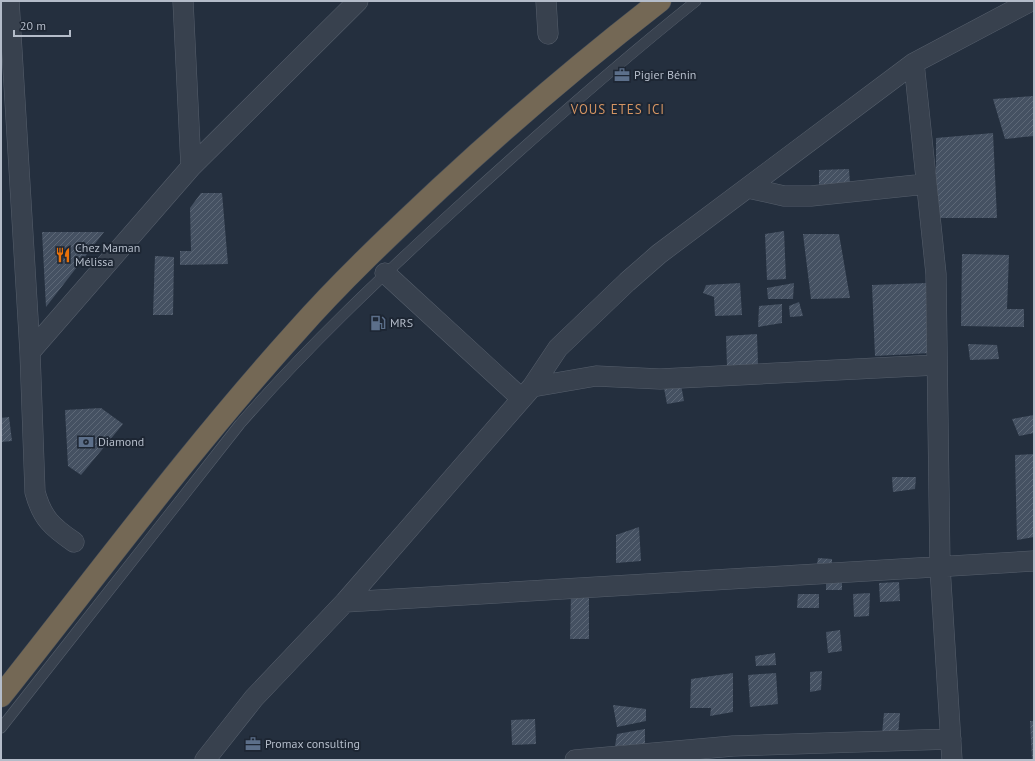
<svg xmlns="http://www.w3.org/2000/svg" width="1035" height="761" font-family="'PT Sans',sans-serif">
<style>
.building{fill:url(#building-hatch)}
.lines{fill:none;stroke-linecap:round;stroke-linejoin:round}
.lane-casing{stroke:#565f6c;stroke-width:11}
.street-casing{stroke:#565f6c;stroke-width:21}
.highway-casing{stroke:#434c59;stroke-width:23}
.lane{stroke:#38414e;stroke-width:10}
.street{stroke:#38414e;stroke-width:20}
.highway{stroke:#746855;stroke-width:22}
.labels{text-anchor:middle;stroke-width:4;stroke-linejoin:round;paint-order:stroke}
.poi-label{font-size:12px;fill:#b4bcc9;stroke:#1d2633;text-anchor:start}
.neighbourhood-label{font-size:13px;letter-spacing:1px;fill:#d59563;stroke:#1d2633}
</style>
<defs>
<pattern id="building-hatch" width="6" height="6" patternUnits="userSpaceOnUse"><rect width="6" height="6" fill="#455162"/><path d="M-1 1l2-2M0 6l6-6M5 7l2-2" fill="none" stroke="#5d6877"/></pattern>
</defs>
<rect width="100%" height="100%" fill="#242f3e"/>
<!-- building -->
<path class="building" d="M1034,96V136L1005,139L993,99Z
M993,133L997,218H936V138Z
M849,169L850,184L819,185V170Z
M201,193H222L228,264L180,265V251H191L190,208Z
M784,231L786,279L767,280L765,234Z
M42,232H104L46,307Z
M803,234H839L850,298L811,299Z
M962,254L1009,255L1007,309H1024V327L961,326Z
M155,256L174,257L173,315H153Z
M740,283L742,315L715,316L714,297L703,293L706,285Z
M794,283L793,299H768L767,288Z
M927,283L930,353L875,356L872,285Z
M799,302L803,316L790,317L789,306Z
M782,304V323L758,327L759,306Z
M757,334L758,365L727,367L726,336Z
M968,344L997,345L999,359L970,360Z
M681,385L684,401L667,404L664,388Z
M101,408L123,424L81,475L68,466L65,410Z
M1034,415V433L1019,436L1012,419Z
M9,417L12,441L1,442V418Z
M1034,454V537L1017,540L1015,455Z
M892,477H916L915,489L893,492Z
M639,527L641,561L616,563V535Z
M818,558L832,559V567L817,565Z
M826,581H842V590H826Z
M899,582L900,601L880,602L879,583Z
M571,592H589V639H570Z
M870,593L869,616L854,617L853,594Z
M798,594H819V608H797Z
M840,630L842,651L828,653L826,632Z
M775,653L776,665L756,666L755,656Z
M822,671L821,690L810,692V672Z
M733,673V712L710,716L711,708H690L691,679Z
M776,673L778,704L750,707L748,675Z
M613,705L646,709V721L617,727Z
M884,713H900L898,735L882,734Z
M535,719L536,744L512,745L511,720Z
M1030,721H1034V760H1032Z
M645,729V744L615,746L617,734Z"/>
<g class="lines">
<defs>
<path id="lane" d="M1,728L240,424C306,348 379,279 452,212C532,139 612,68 696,1"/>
<path id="street" d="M9,1L30,352L35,492C42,518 52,527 74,542
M183,1L191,167
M546,1L548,34
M914,63L936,274L940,567L952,760
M748,188L784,196H811L926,184
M385,273L521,398
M30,352L191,167L358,1
M532,387L596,376L660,379L936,365
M345,602L1034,561
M205,760L254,698L345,602L532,387L558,348L627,282L659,254L914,63L1031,1
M575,760L733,746L951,739"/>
<path id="highway" d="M1,696C98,574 191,448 296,332C341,281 390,235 439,189C510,123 584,60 660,1"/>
</defs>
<!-- lane casing -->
<use href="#lane" class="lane-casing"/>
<!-- street casing -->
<use href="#street" class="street-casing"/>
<!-- highway casing -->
<use href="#highway" class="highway-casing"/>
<!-- lane -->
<use href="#lane" class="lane"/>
<!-- street -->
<use href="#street" class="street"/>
<!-- highway -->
<use href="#highway" class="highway"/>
</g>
<!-- icons -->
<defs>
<symbol id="office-bare" viewBox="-9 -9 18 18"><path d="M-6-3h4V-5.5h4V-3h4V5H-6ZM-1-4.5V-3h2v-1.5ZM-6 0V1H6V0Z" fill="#5c6f8a" stroke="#1d2633" stroke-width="2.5" paint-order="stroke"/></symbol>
<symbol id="restaurant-bare" viewBox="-9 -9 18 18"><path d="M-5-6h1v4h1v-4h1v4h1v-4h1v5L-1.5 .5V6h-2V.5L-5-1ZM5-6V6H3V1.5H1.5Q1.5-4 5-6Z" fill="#e8710a" stroke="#1d2633" stroke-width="2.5" paint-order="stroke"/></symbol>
<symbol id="fuel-bare" viewBox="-9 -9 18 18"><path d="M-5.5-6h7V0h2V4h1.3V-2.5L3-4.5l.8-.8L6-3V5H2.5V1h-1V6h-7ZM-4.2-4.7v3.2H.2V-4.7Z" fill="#5c6f8a" stroke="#1d2633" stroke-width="2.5" paint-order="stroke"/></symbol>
<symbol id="bank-bare" viewBox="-9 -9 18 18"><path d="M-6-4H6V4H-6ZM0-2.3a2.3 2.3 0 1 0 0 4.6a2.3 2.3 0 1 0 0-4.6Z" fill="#5c6f8a" stroke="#1d2633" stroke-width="2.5" paint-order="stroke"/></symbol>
</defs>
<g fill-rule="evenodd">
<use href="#office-bare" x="611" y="64" width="22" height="22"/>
<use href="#restaurant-bare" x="52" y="244" width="22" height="22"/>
<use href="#fuel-bare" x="367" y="312" width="22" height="22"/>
<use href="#bank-bare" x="75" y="431" width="22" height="22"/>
<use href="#office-bare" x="242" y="733" width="22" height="22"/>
</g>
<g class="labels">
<!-- poi labels -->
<g class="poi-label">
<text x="634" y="79">Pigier Bénin</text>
<text x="75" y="252">Chez Maman<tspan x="75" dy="14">Mélissa</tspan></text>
<text x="390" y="327">MRS</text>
<text x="98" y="446">Diamond</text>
<text x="265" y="748">Promax consulting</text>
</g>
<!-- neighbourhood labels -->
<g class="neighbourhood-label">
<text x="618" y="114">VOUS ETES ICI</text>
</g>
</g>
<!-- border -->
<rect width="1035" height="761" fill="none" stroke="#b4bcc9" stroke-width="4"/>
<!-- scale -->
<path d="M14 30v6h56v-6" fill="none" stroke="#b4bcc9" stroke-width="2"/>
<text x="20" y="30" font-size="12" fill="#b4bcc9" stroke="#1d2633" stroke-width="3" paint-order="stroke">20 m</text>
</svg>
